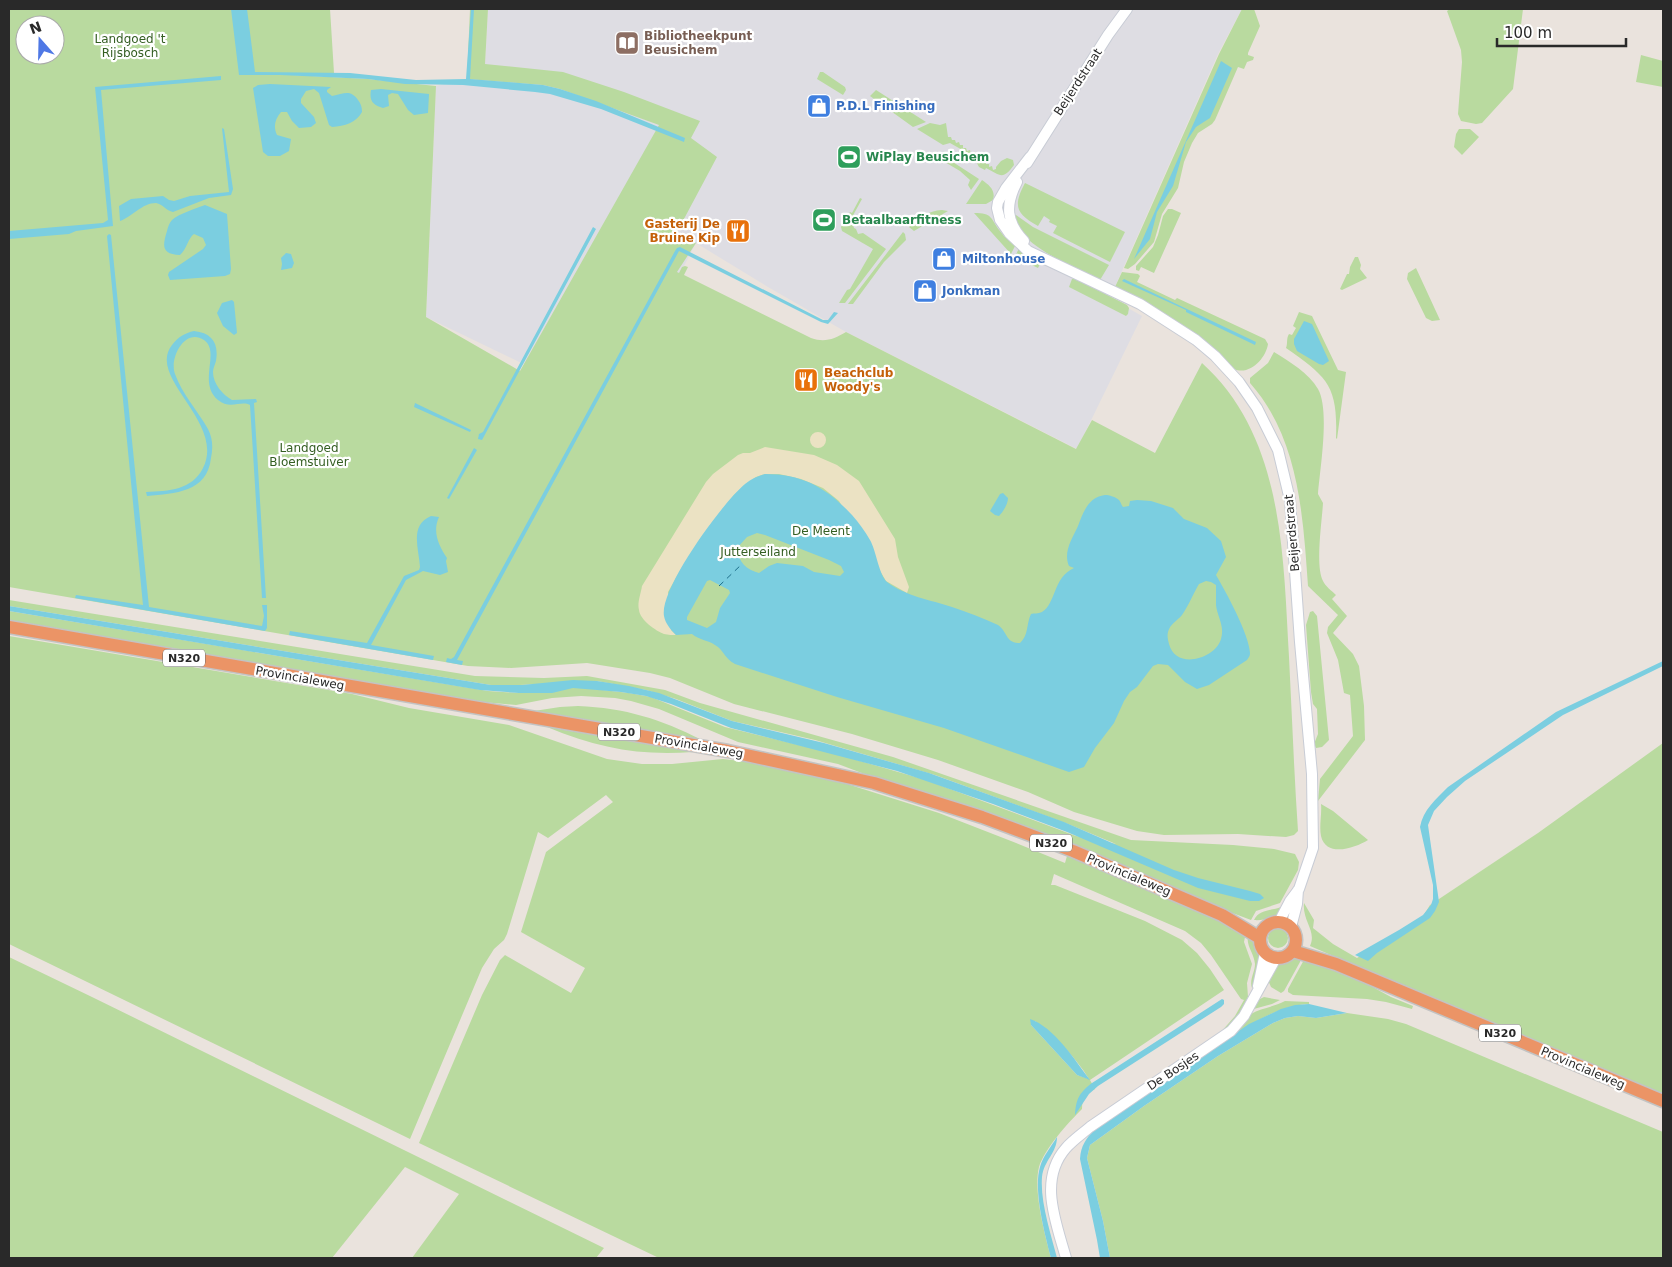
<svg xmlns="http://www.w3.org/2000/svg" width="1672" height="1267" font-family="'DejaVu Sans',sans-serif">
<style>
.industrial{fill:#dedde3}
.green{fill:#b9da9f;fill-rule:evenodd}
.sand{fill:#ebe2c3}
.water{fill:#7bcee0;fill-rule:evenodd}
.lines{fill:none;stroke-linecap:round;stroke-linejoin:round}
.ferry{stroke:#1c6e8a;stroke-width:1;stroke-dasharray:6 5;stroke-linecap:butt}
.secondary-casing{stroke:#c8ccd5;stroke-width:12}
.highway-casing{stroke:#c3c3c3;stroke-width:15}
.secondary{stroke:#fff;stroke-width:10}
.highway{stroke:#eb9466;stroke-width:12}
.labels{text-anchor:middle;stroke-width:4.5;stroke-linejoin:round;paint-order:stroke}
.shield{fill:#fff;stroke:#696969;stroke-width:1}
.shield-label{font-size:11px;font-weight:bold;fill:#292929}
.education-label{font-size:12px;font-weight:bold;fill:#785e54;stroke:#fff;text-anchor:start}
.park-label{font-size:12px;fill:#345e22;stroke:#fff}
.street-label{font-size:12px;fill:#292929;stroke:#fff}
.shop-label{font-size:12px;font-weight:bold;fill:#366cbe;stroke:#fff;text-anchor:start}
.leisure-label{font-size:12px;font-weight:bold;fill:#27864d;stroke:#fff;text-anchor:start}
.food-label{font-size:12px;font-weight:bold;fill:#c56008;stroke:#fff;text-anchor:end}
</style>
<rect width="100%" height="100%" fill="#eae3dd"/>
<!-- industrial -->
<path class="industrial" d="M488,9H1242L1218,54L1110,298L1142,316L1077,449L846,332L768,287L696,243L611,406L426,317L436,86L466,79L485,64Z"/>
<!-- green -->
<path class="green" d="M9,9H330L334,73H255L368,79L436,86L426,317L520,371L659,125L560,89L543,85L467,79L470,9H488L485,64L563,72L624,92L700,121L691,138L717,157L677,232L696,243L677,272L679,273L682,267L685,266L688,267L684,275L811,338C825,343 834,339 846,332L1076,449L1092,420L1155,453L1202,363C1284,437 1283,555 1289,657C1292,715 1294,773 1298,831L1294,835L1286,837L1238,834L1164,835L1137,831L1074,812L1028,792L938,760L852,734L734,704L670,678L650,673L587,663L511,668L468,666L9,587ZM25,25H55V55H25Z
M1242,9H1254L1260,26L1248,53V55L1254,57L1253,60L1247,62L1244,69L1238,67L1215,120L1212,124L1198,133L1192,143L1184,162L1178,188L1162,214L1154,242L1135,264L1128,269L1124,268L1219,54Z
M1450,9H1523L1513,89L1482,123L1476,124L1461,121L1458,114L1462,62L1461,50L1447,11Z
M1641,55L1663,61V87L1636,82Z
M820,72H823L845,87L846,90L843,95L817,79Z
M876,90L926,122L913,127L870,96Z
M930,123L940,125L946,123L948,137H951L952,140H955L956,143L959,142L960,145H963V148H966L967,151L970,150L971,154L974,153V156H977L978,159L981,158L982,161H985L986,164H989V167L992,166L993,170L996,169V167L1001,161L1007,158L1013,160L1014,165C1003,180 1001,176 986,168L985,170L979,167L973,156L950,143L943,145L917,129Z
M1459,129H1470L1479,137L1462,155L1454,147L1456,134Z
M942,155L979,179L971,190L968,185L970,180L960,171L938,158Z
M982,180C989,185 996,190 993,200L986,204H966Z
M1025,183L1125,232L1110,262L1053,233L1057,226L1049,222L1050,220L1044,216L1038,226C1017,214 1012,207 1025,183Z
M860,198L862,199L851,219L854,228L856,229L858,234L863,233L886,249L845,303H839L847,290L850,289L873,249L842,231L841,227L850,212L852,213Z
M1168,209H1172L1181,213L1154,273L1141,267L1139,271L1136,270V266L1153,247L1158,235L1163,216Z
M942,210L948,211L914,231L909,227C919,217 928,211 942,210Z
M974,213C993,213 990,218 1000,231C1004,237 1010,241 1015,246L1011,254Z
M1013,215H1016L1033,227L1109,265L1100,280C1077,268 1033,251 1019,229C1016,225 1015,219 1013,215Z
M903,232L905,234L906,240L884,262L853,304H848Z
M1019,248L1041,262L1038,268L1015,257Z
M1355,257H1358L1361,265L1360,269L1367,278L1342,290L1340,289L1347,274H1349L1350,267Z
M1416,268L1440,320L1432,321L1426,318L1407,279L1408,273Z
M1122,272L1138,274L1140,276L1137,282L1175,300L1177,298L1265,339L1268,344C1266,358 1250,376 1234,369C1198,332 1160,311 1115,287Z
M1072,279H1076L1127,305L1129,308L1128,314L1126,316L1069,287Z
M1299,312L1312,316L1338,370L1346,372L1337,439L1336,438C1338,385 1327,377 1286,348C1288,343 1286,339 1289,334L1292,335L1296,328L1293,326Z
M1274,352C1290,362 1309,373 1318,389C1330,410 1320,469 1318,494L1323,503C1322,521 1315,566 1323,581C1325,586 1332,591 1336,595L1332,599L1347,616L1333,633L1353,654L1359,666L1364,706L1365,740L1318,801L1320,779L1353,736L1350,695L1344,693L1338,660L1327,633L1328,627L1338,615L1308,586C1303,516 1299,438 1250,383V378L1268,363Z
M9,600L475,676L544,678L587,676L665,690L700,703L893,757L1131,840L1233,845L1274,849L1295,854L1299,862L1298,870L1280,903L1256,911L1251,920L838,764L738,742L659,709L631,701L615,698L581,696L552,698L516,705L472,701L9,622V611L488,691L519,693L563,688H585L629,693L651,697L725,727L836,754L926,780L1076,836L1116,844L1068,824L935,775L815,740L732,721L676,699L646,690L597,681L520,685H491L9,606Z
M1313,611L1317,616L1329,740L1322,747L1316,748L1314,744L1318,734L1317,709L1313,704L1311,692L1306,625L1310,612Z
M9,636L352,694L409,708L509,725L607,759L642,764H672L723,759L750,762L794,772L847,784L939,813L1011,841L1065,863L1067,856L1246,932L1244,942L1252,964L1247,983L1248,997L1238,1017L1223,1033L1221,1032L1235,1016L1244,1000L1241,999L1211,955L1201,943L1185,931L1054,874L1051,885H1055L1145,921L1182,940L1197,953L1210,969L1224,990L1090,1080L1095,1089C1086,1094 1082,1097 1082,1109C1068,1123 1045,1148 1039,1167C1033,1191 1045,1235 1051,1258H659L419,1143L482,995L500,960L505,955L571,993L585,968L521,932L546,852L613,802L606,795L548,838L538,832L507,934L504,940L494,949L482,968L410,1139L9,944ZM1035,1021C1056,1038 1075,1056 1089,1079L1077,1075L1031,1025Z
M578,706C626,708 660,719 702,740L534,711L560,707Z
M547,727L693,752C639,756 598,748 547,727Z
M1663,743V1097L1310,946C1317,931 1302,921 1304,903L1314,920L1313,928L1333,944L1357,958L1422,918L1430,905L1538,833Z
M1321,804L1333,811L1368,840C1355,848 1326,858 1321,836C1319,826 1322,814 1321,804Z
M1281,907V912C1273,917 1263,921 1254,920C1259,909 1271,911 1281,907Z
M1268 938a10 10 0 1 1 20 0a10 10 0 1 1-20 0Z
M1248,936C1254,939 1254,942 1257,949C1262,963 1257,974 1252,988C1249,980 1255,972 1255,964C1254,953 1246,946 1248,936Z
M9,957L92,997L604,1248L596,1258H412L459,1194L405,1167L332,1258H9Z
M1298,957L1301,958L1300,962L1284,991L1281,993L1271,987L1268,980L1277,965Z
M1305,958L1356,978L1391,997L1413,1006L1412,1009L1386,1002L1367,999L1293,995L1288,992V989Z
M1264,997L1280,1000L1272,1004L1250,1010L1256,1001Z
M1285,1001L1309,1002V1004C1281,1005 1252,1023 1229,1038C1235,1031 1242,1018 1251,1014C1261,1008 1274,1007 1285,1001Z
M1347,1013L1388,1019L1406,1024L1663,1132V1258H1110L1103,1221L1087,1158L1090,1145L1144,1106L1218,1056L1273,1023L1285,1018L1298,1016L1316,1018Z"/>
<!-- sand -->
<path class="sand" d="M810 440a8 8 0 1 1 16 0a8 8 0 1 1-16 0Z
M765,447L814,455L837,465L859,481L895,539L898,557L909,587L907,593L886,581L839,501L823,488L801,479L779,474H765L756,477L734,495L700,539L681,569L668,592L671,630L676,635C673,635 668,635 664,634C656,631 640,620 639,610C637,603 641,593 642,586L706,482L713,474L738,455L743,453H750Z"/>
<!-- water -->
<path class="water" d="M231,9H247L255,72L350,73L416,80L466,79L471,9H474L470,79L543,85L560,89L596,101L685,138L684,142L601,109L550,94L535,92L463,85L405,84L368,79L280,75H239Z
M1221,61L1232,68L1210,118L1196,127L1186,142L1173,186L1157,212L1150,239L1134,259Z
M221,76V80L101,90L113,226L76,231L69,234L9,239V231L103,223L108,220L95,87Z
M270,84L331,87L327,90V92L332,96C344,94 350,89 358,100C361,104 362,107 362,112C356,123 345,126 332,127L329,125L319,93L314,89L306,91L301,99V103L314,117L316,123L311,127L299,128L292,121L287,112H281C275,119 273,127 277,135L291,139L289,151L280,156H268L263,152L253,88L258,85Z
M381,89L429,94L428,113L414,115L408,110L398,94L392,93L388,95L389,106L383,108C373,105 369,101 371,90Z
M222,128L224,129L233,189L231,195L209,198L173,212C166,211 163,204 156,203C142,203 132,217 120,221L119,206L131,199L163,196L169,200L174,201L190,196L229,192Z
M205,205L227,214L231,269L230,274L225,276L170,280L168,275L169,272L203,249L206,245L203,238L194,234C188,238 187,249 180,255C162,254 162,247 167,231C168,227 169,223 172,220C178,214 197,208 205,205Z
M593,227L596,229L482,440L478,439L479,434L483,432Z
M109,234L111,235L149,607L262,626L264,616L262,605H267V628L265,631L75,598L76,595L143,605L107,236Z
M680,247L823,320H828L834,312L838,313L828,324L821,322L679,251L457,660L463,661L462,665L446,662L447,658L451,659L454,657L675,251L677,248Z
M286,253L291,254L294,263L292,268L281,270L282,264L281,258Z
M1124,279L1256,342L1255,345L1186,312V310L1122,281Z
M232,300L234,302L237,333L234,335L223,326L217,313L222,303Z
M1304,321L1312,324L1329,361L1323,365L1319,364L1297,351L1294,344V339Z
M194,331C212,333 219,343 216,361C215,365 213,368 213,372C213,384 223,395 232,400L256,399L257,402L254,403L266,598H262L250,405C241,400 230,410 218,400C197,382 221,352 204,340C185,327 169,358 175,374C182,394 198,411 208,429C213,439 213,448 211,458C207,493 175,493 147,496L146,492C169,491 192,490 203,468C226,422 146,378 172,345C178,337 185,333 194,331Z
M415,403L467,428L471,430L470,432L414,407Z
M474,448L477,450L449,499L447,498Z
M765,474C803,474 827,488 852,515C859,523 865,531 870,540C876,550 879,575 887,582C905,596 931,600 952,607C967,612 983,618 998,625C1008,632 1005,643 1020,643C1029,635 1026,624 1031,614C1034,613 1038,614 1042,612C1056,604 1053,577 1074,568L1069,566C1063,552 1072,539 1078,526C1083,513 1088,497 1105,495C1109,495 1116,497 1119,500C1121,502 1121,505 1123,507L1129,506L1130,501L1137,500L1151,501L1173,508L1184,519L1207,528L1221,541L1226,557L1216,575C1226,592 1249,634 1250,653C1250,656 1249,657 1247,660L1209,685L1197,689L1185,682L1168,665L1158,664L1153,666L1137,687L1130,692L1124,701L1114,723L1095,748L1084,767L1069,772L944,728L837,697L735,664C724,658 724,650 715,645C708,640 699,640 692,634L676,635C671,630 665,623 664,616C659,589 723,502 745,484C751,479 758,476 765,474ZM757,533L765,535L829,560L841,566L844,572L840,576L814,572L803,566L777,563L769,566L759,573C746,570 737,561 738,547L747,537ZM710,580L729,590L730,593L720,608L716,622L707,628L687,620V617L707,581ZM1206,581L1211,582L1216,585C1216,592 1216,598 1216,605C1217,616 1225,626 1221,639C1216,658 1176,671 1169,644C1168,640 1167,636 1168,632C1170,624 1177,621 1182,615C1189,605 1193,594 1199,584Z
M1003,493L1008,498C1008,504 1003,512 999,516L995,515L990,511L1000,494Z
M431,516L439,517C432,532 439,546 447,558L446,561L448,572L440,575L423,571L406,580L371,645L434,656L433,660L289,635L290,631L367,643L404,576L419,570L420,567C419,549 409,525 431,516Z
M9,606L491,685H522L573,680L597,681L629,686L659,693L732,721L824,743L929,773L1064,822L1174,870L1198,878L1250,891L1260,894L1264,898L1259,901H1250L1198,888L1067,832L993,804L897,771L731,728L671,704L646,696L621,692L573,688L552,693H519L480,690L9,611Z
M1663,661V666L1563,715L1465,781L1447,797L1434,811L1428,825L1439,902L1435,911L1430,918L1377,953L1368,961L1355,955L1399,930L1423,915L1431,905L1433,899V885L1420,827C1423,810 1436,799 1448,787L1556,712Z
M1222,999L1224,1000V1004L1221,1007L1098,1086L1089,1094L1075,1115C1076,1099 1079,1093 1092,1083Z
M1309,1004L1347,1013L1316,1018L1298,1016L1285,1018L1273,1023L1218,1056L1144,1106L1090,1145L1087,1158L1103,1221L1110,1258H1100L1097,1240L1080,1159C1081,1145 1086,1139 1094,1130L1249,1024L1281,1009L1295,1005Z
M1030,1019C1054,1027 1075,1060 1090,1080L1077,1075L1031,1025Z
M1057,1137C1057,1153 1044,1160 1042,1177C1040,1202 1051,1234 1057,1258H1051C1045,1235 1033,1190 1040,1167C1043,1156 1051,1147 1057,1137Z"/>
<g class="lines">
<!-- ferry -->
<path class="ferry" d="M719,586L742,564"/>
<defs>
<path id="secondary" d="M1030,157L1006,188L998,202L997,208L1000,220L1009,233L1028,251L1140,304L1196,340L1215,356L1239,382L1257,408L1278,450L1290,500L1300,642L1312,774L1313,848L1299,889L1290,901L1279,922
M1027,163L1108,35L1127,9
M1017,182C1005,205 1006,222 1024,241
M1291,927L1297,904L1298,890
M1258,986L1265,953
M1066,1258C1056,1222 1038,1180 1066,1148C1073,1140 1082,1134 1090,1127L1231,1031L1244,1016L1276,958"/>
<path id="highway" d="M9,627L728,751L874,783L982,817L1073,851L1222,915L1260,938
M1260 940a18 18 0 1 1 36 0a18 18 0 1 1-36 0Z
M1293,951L1336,964L1663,1101"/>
</defs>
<!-- secondary casing -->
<use href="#secondary" class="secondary-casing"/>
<!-- highway casing -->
<use href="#highway" class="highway-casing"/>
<!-- secondary -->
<use href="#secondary" class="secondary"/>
<!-- highway -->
<use href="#highway" class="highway"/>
</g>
<!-- icons -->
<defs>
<symbol id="library-square" viewBox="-11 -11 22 22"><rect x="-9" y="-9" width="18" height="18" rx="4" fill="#8d6e63" stroke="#fff"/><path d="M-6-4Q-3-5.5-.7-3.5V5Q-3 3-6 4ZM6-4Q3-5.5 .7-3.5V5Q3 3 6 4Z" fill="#fff"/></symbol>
<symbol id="shop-square" viewBox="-11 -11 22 22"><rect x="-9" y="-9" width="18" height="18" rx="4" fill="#3f7fe0" stroke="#fff"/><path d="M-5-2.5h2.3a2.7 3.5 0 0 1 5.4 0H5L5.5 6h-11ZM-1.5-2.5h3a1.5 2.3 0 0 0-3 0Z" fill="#fff"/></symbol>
<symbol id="stadium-square" viewBox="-11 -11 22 22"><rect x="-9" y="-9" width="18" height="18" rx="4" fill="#2e9e5b" stroke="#fff"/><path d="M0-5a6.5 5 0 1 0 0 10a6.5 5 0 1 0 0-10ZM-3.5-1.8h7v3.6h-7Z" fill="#fff"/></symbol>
<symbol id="restaurant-square" viewBox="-11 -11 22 22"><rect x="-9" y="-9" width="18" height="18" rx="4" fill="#e8710a" stroke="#fff"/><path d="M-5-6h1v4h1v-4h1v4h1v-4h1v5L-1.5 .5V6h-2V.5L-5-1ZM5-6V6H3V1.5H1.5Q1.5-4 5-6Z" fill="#fff"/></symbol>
</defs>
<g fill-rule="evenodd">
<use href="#library-square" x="613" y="29" width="28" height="28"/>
<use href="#shop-square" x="805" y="92" width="28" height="28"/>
<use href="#stadium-square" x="835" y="143" width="28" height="28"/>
<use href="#stadium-square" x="810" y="206" width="28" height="28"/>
<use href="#restaurant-square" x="724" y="217" width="28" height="28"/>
<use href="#shop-square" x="930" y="245" width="28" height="28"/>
<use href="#shop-square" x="911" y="277" width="28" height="28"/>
<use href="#restaurant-square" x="792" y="366" width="28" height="28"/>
</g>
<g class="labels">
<!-- shield labels -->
<g class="shield">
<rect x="163" y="649.5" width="42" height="17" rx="4"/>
<rect x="598" y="723.5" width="42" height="17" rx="4"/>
<rect x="1030" y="834.5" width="42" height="17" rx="4"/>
<rect x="1479" y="1024.5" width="42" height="17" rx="4"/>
</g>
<g class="shield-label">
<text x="184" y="662">N320</text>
<text x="619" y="736">N320</text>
<text x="1051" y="847">N320</text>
<text x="1500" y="1037">N320</text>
</g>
<!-- education labels -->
<g class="education-label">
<text x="644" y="40">Bibliotheekpunt<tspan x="644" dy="14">Beusichem</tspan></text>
</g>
<!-- park labels -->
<g class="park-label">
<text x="130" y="43">Landgoed 't<tspan x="130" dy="14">Rijsbosch</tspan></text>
<text x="309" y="452">Landgoed<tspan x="309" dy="14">Bloemstuiver</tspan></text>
<text x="821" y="535">De Meent</text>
<text x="758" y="556">Jutterseiland</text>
</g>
<!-- street labels -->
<g class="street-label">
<text transform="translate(1078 82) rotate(-57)" y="4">Beijerdstraat</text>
<text transform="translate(1292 533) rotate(-95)" y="4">Beijerdstraat</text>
<text transform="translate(300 678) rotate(10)" y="4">Provincialeweg</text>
<text transform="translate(699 746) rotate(10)" y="4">Provincialeweg</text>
<text transform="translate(1129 875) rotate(23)" y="4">Provincialeweg</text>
<text transform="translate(1583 1068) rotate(23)" y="4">Provincialeweg</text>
<text transform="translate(1173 1071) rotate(-34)" y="4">De Bosjes</text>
</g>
<!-- shop labels -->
<g class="shop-label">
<text x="836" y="110">P.D.L Finishing</text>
<text x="962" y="263">Miltonhouse</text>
<text x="942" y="295">Jonkman</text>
</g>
<!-- leisure labels -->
<g class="leisure-label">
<text x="866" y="161">WiPlay Beusichem</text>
<text x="842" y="224">Betaalbaarfitness</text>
</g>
<!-- food labels -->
<g class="food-label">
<text x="720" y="228">Gasterij De<tspan x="720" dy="14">Bruine Kip</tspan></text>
<text x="824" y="377" text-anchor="start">Beachclub<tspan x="824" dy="14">Woody's</tspan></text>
</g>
</g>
<!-- border -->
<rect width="1672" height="1267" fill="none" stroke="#292929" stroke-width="20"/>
<!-- north arrow -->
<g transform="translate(40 40) rotate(340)"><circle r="24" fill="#ffffff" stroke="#a9a9a9"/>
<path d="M0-4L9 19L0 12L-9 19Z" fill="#4f78e5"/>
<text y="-8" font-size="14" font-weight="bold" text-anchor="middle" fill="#292929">N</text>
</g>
<!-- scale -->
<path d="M1497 38v8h129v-8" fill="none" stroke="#292929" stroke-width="2.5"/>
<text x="1504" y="38" font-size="15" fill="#292929" stroke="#ffffff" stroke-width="4" paint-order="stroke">100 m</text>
</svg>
